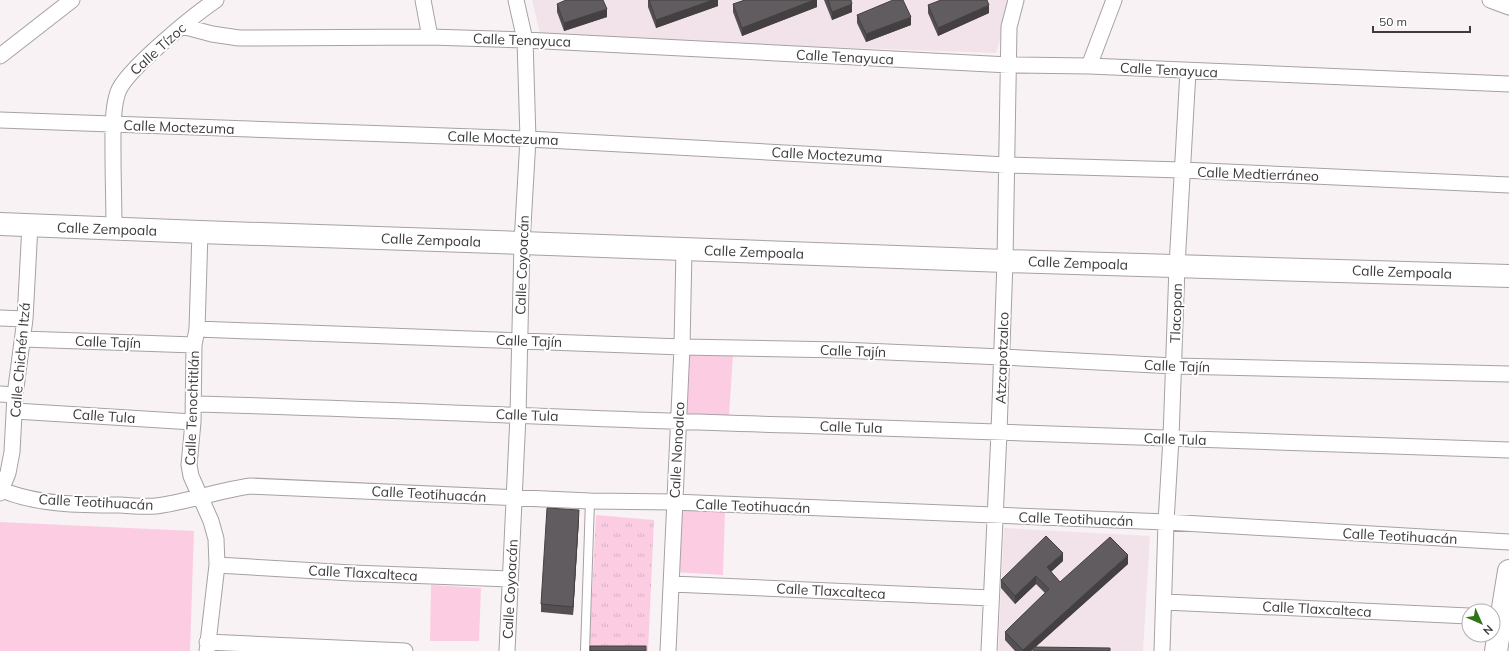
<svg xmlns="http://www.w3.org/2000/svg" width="1509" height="651" font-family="Mulish,sans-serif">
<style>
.built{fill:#f1e3e9}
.grass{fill:url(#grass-tufts)}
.green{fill:#fccde2}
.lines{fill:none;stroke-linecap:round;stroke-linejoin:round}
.lane-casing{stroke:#a7a1a4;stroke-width:10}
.street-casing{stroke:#a7a1a4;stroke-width:17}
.secondary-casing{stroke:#a7a1a4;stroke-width:24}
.lane{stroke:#fff;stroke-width:8}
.street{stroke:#fff;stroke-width:15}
.secondary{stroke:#fff;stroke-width:22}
.wall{fill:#534f52}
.shaded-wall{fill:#444042}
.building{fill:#615c5f;stroke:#444042}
.labels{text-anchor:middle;stroke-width:4;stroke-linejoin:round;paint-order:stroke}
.street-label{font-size:14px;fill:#3d3b3c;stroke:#fff}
</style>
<defs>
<pattern id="grass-tufts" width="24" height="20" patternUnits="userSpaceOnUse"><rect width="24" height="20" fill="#fccde2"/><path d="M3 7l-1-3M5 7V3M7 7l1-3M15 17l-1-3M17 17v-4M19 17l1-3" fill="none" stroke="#d9b1c3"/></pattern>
</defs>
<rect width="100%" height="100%" fill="#f8f2f5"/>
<!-- built -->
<path class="built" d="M532,0H1012L996,53L541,37Z
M1004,528L1150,536L1143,651H998Z"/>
<!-- grass -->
<path class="grass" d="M596,515L654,520L648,651H589Z"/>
<!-- green -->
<path class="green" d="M683,353L733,354L729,416L679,415Z
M677,510L725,511L723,575L675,572Z
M0,522L194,531L190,651H0Z
M431,585L481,588L479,641H430Z"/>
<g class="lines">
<defs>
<path id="lane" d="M585,651L590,501"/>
<path id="street" d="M423,0L430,37
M1490,0L1509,7
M182,26L212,34L239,38L430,37L525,40L1009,65L1089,66L1509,84
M0,56L72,0
M1089,66L1114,0
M0,120L528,139L1006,165L1182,170L1509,185
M114,229C114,204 113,178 113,153C113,134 112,109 118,92C126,70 194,15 216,0
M200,232L197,329L194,345L193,422L189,465L191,476L211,521L216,539L217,565L207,651
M0,318L25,319
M197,329L682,347L841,350L1002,357L1174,366L1509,374
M23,339L194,345
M0,394L15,395
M193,404C394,409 594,420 794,425L1509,450
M15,411L193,422
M0,489C35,505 82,505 120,505C131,506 144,507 156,506C188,502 219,490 251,486L590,501L674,502L1166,522L1509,542
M0,493L8,473L12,452L15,395L25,319L30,225
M217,565L352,573L510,579
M672,584L991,598
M1165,602L1469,616
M207,642L405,651
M507,651L518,415L522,243L528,139L525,40L516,0
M668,651L682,347L684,249
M989,651L999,432L1005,261L1009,27L1016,0
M1162,651L1166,522L1171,438L1177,266L1188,71"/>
<path id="secondary" d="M0,224L200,232L522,243L1005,261L1509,276
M1496,651L1509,571"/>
</defs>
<!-- lane casing -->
<use href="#lane" class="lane-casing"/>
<!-- street casing -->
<use href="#street" class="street-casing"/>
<!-- secondary casing -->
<use href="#secondary" class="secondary-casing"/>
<!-- lane -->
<use href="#lane" class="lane"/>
<!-- street -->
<use href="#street" class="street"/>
<!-- secondary -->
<use href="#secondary" class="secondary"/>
</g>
<!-- wall -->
<path class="wall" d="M648,0H718V6L656,28L648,7Z
M817,0V7L742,36L733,12V4Z
M824,0H851L852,12L832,20Z
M557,4L607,17L564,31L557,12Z
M928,5L989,13L938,36L928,13Z
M857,15L911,25L866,42L857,23Z
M579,518L573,615L541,612V604Z
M1063,561L1051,572L1060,582L1128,564L1031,651H1015L1005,640V632L1045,593L1036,584L1015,604L1001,588V580Z"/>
<!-- shaded-wall -->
<path class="shaded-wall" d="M713,0H718V6L656,28V20Z
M814,0H817V7L742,36V28Z
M852,4V12L832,20V12Z
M989,5V13L938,36V28Z
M607,9V17L564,31V23Z
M911,17V25L866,42V34Z
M579,510V518L573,615V607Z
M1063,553V561L1047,575V567Z
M1128,555V564L1031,651H1023V650Z
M1036,576V584L1015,604V596Z"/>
<!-- building -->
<path class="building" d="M566,0H603L607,9L564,23L557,4Z
M649,0H713L656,20Z
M745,0H814L742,28L733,4Z
M828,0H851L852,4L832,12Z
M893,0H903L911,17L866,34L857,15Z
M941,0H987L989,5L938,28L928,5Z
M547,508L579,510L573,607L541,604Z
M1046,536L1063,553L1047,567L1060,582L1110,537L1128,555L1023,650L1005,632L1049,589L1036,576L1015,596L1001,580Z
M590,646H646V651H590Z
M1033,647L1110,648V651H1033Z"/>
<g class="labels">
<!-- street labels -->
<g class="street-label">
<text transform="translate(522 40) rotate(2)" y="5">Calle Tenayuca</text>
<text transform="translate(158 49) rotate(-42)" y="5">Calle Tízoc</text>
<text transform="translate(845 57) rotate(3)" y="5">Calle Tenayuca</text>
<text transform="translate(1169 70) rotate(3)" y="5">Calle Tenayuca</text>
<text transform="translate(179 127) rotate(2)" y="5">Calle Moctezuma</text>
<text transform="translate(503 138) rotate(2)" y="5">Calle Moctezuma</text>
<text transform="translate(827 155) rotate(3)" y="5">Calle Moctezuma</text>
<text transform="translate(1258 174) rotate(2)" y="5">Calle Medtierráneo</text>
<text transform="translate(107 229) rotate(2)" y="5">Calle Zempoala</text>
<text transform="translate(431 240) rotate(2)" y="5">Calle Zempoala</text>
<text transform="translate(754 252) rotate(2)" y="5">Calle Zempoala</text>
<text transform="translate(1078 263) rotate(2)" y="5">Calle Zempoala</text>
<text transform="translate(522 265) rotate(-88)" y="5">Calle Coyoacán</text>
<text transform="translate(1402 272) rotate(2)" y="5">Calle Zempoala</text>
<text transform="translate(1176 313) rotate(-88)" y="5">Tlacopan</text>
<text transform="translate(529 341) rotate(2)" y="5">Calle Tajín</text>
<text transform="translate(108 342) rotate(2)" y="5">Calle Tajín</text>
<text transform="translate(853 351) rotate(2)" y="5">Calle Tajín</text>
<text transform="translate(1002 358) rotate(-88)" y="5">Atzcapotzalco</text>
<text transform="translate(20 360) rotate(-85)" y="5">Calle Chichén Itzá</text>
<text transform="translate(1177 366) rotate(2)" y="5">Calle Tajín</text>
<text transform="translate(192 408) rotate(-88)" y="5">Calle Tenochtitlán</text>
<text transform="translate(527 415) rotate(2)" y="5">Calle Tula</text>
<text transform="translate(104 416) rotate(4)" y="5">Calle Tula</text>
<text transform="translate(851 427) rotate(2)" y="5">Calle Tula</text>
<text transform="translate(1175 439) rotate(2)" y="5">Calle Tula</text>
<text transform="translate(677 450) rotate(-87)" y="5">Calle Nonoalco</text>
<text transform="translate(429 494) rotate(3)" y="5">Calle Teotihuacán</text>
<text transform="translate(96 502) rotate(3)" y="5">Calle Teotihuacán</text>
<text transform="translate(753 506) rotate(2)" y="5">Calle Teotihuacán</text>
<text transform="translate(1076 519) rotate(2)" y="5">Calle Teotihuacán</text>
<text transform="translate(1400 536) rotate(3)" y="5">Calle Teotihuacán</text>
<text transform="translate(363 573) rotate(3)" y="5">Calle Tlaxcalteca</text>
<text transform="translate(510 589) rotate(-87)" y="5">Calle Coyoacán</text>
<text transform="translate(831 591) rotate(3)" y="5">Calle Tlaxcalteca</text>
<text transform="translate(1317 609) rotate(3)" y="5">Calle Tlaxcalteca</text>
</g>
</g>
<!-- north arrow -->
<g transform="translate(1481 623) rotate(135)"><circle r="19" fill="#ffffff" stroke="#b1b1b1"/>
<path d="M0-3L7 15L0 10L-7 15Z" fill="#2e7519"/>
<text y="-6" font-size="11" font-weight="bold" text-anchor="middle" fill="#3d3b3c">N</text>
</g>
<!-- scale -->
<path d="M1373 26v6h97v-6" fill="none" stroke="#3d3b3c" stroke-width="2"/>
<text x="1379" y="26" font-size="12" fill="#3d3b3c" stroke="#ffffff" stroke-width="3" paint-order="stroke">50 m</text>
</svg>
